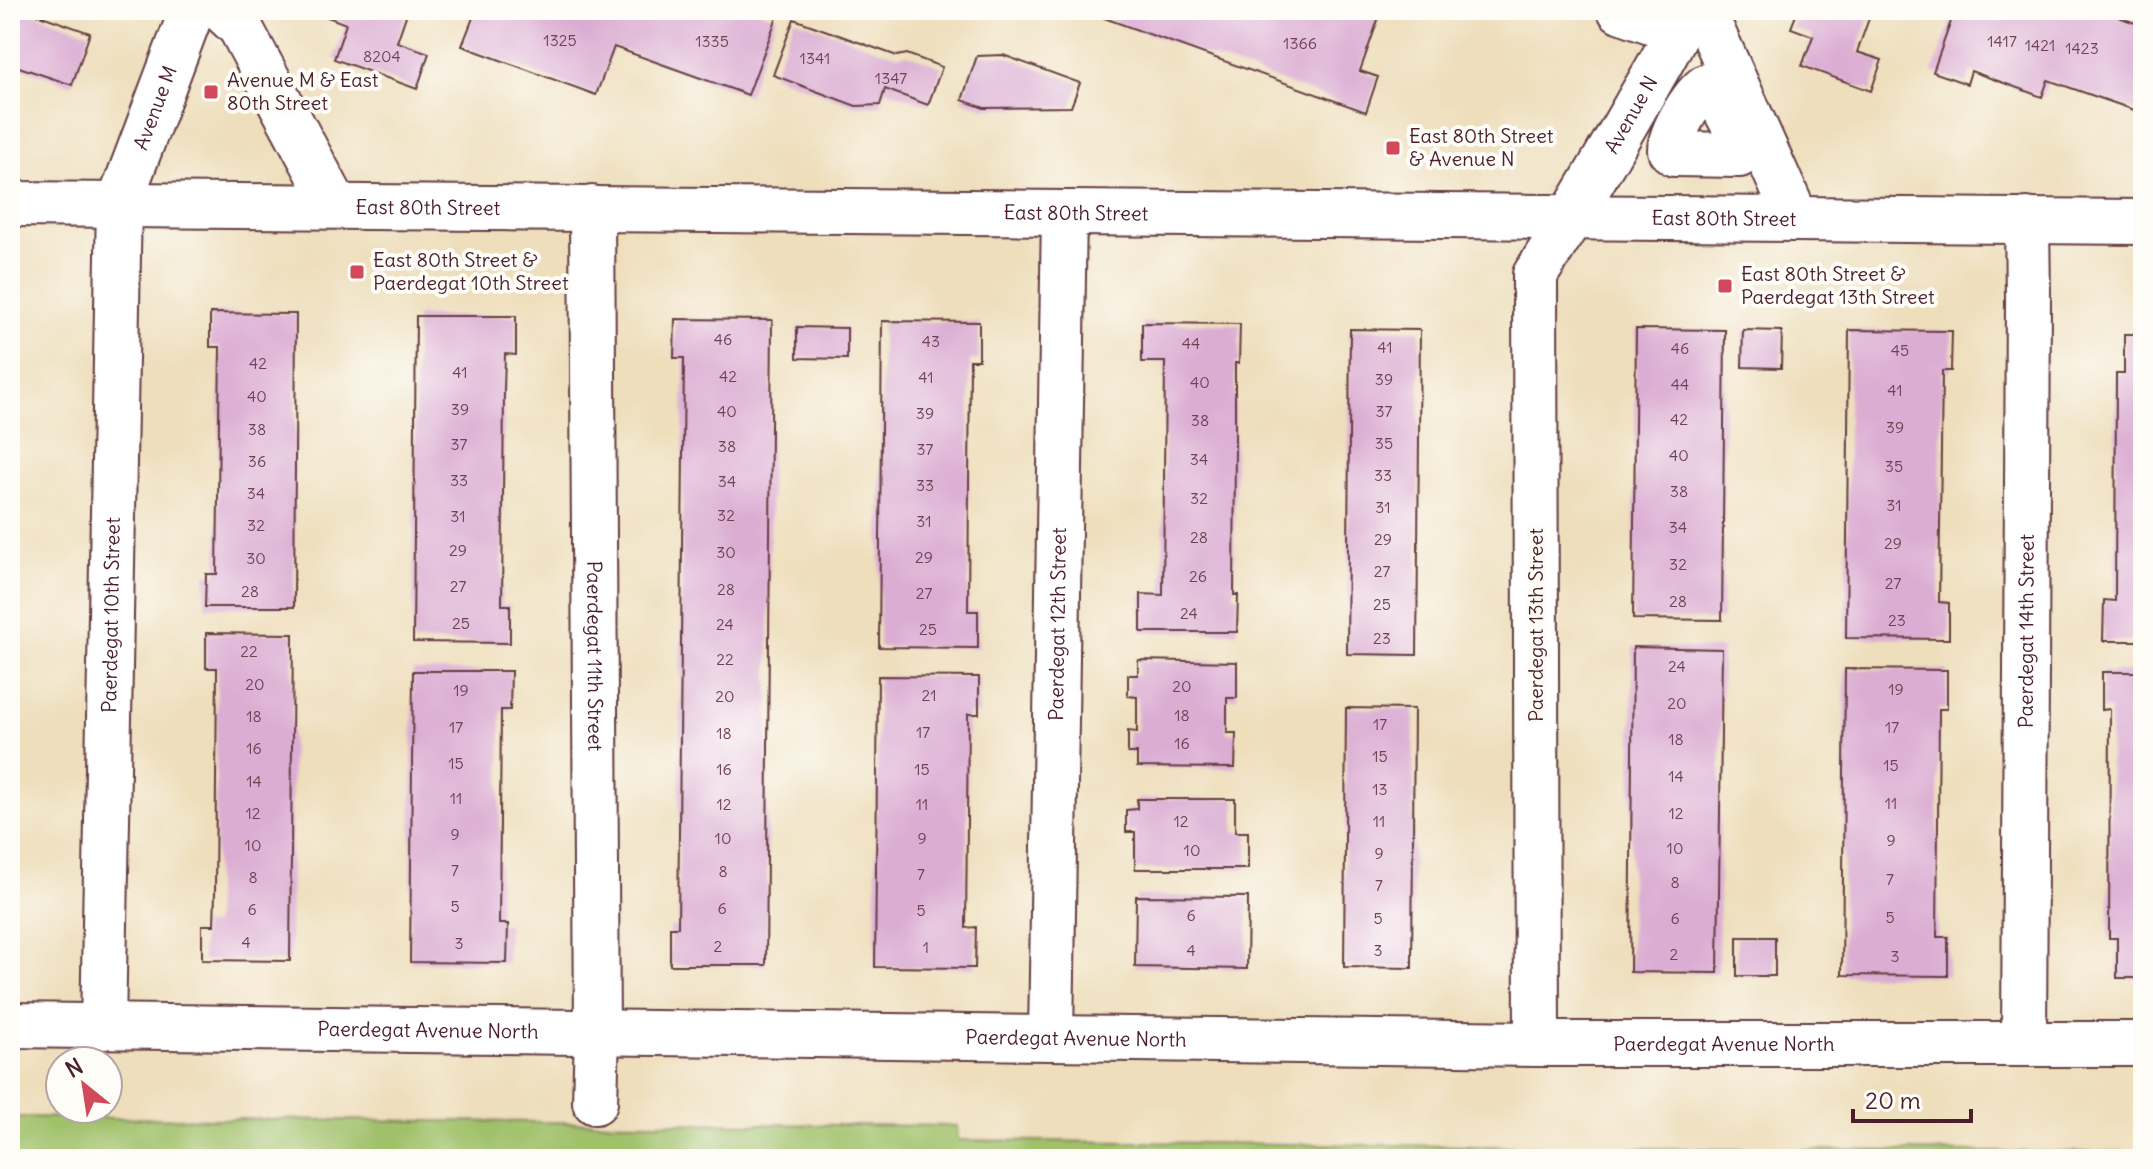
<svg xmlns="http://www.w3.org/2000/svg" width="2153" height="1169" font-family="Delius,sans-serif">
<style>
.green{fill:#a0c16a;stroke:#75704a;stroke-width:2}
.building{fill:#dbadd3}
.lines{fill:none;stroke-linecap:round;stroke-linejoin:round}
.minor-casing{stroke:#633c41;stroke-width:48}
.minor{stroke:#fff;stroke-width:44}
.poi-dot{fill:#d1495b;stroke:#fdfcf7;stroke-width:3}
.labels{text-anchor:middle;stroke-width:8;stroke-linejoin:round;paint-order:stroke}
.number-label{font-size:16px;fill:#6e4255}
.poi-label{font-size:20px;fill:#4a1f2b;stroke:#fdfcf7;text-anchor:start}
.street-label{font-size:20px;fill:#4a1f2b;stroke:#fdfcf7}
</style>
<rect width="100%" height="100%" fill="#fdfcf7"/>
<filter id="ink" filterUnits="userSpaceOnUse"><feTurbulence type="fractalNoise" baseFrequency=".0125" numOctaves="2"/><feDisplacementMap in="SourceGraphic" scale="16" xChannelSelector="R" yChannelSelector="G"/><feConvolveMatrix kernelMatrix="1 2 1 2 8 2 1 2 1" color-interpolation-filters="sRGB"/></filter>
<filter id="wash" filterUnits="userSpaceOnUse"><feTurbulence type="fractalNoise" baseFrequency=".006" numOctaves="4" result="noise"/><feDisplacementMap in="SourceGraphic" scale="32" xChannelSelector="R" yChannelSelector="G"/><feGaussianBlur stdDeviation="1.8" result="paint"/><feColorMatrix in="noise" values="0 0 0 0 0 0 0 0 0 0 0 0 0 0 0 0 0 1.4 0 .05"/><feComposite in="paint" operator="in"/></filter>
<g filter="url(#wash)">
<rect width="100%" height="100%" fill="#eedebc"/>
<!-- green -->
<path class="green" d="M10,1117L957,1126L958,1140L1979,1152H2143V1159H10Z"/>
<g id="blocks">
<!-- building -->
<path class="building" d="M10,10H25L90,33L72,85L10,64Z
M318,10H408L397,42L429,53L417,89L334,59L346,24L317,13Z
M476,10H613L626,15L627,10H757L777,17L748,95L614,47L596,95L462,46Z
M1082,10H1359L1379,17L1360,71L1378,77L1366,112Z
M1798,10H1872L1857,52L1882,60L1871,91L1802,66L1813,36L1791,28Z
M1955,10H2100L2143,26V113L2048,80L2042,97L1971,71L1967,84L1933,72Z
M794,19L897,56L907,54L942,67L928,105L885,89L880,105L856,106L773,75Z
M1003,55L1080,83L1071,107L984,108L962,100L977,56Z
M210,313L296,314L294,607H205L206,574H217L220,347H210Z
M416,316H516V355L505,354L504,391L502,605H510V643L413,642Z
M675,319L772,320L766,965H670V927H678L684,358H674Z
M882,321L979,322V360H970L968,611H978V648L879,647Z
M1142,323L1240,324L1239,363H1235V440L1234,595H1238L1237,632H1141V594L1163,595L1165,362H1142Z
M797,327L847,328V359L797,358Z
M1350,329L1420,330L1417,655L1347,654Z
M1636,329L1725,330L1722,620L1633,619Z
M1743,330L1782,331L1781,368L1742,367Z
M1849,330L1952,331L1951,371H1942L1939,602L1949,603V639L1846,638Z
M2124,334H2143V641H2103L2104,600L2115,601L2116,374H2124Z
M206,633L293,634L290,961L202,960V925H214L215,893L217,668H206Z
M1633,647L1722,649L1718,973L1630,972Z
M1138,660L1237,662V698H1227V733H1236L1235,768L1137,767V753H1128V731L1137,732V697L1128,696V675H1138Z
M1845,669L1947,670V709H1939L1937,937H1948V976L1842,975Z
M413,671H511L510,710H501L499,924H508L507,963L410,962Z
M2102,672H2143V978H2117V938H2109L2110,709L2102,710Z
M878,676L979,677V714H968L966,928L976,927L975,968L875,967Z
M1346,708L1414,709L1412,968L1344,967Z
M1137,799H1235V832H1248V869H1135V832H1126V810L1137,809Z
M1136,896L1248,897L1247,969L1135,967Z
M1737,937H1775V976H1737Z"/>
</g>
</g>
<g filter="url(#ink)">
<use href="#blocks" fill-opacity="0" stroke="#633c41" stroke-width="2"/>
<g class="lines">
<defs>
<g id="minor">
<path d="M222,10L240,27L336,206"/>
<path d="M1620,10L1678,31"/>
<path d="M1703,10L1796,218"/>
<path d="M1709,85L1716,92L1744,145V151L1739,155L1675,154L1670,150C1670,133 1695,91 1709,85Z"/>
<path id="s1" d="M10,204L2143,222"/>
<path id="s2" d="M592,208L597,1033L595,1102"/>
<path id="s3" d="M10,1025L1537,1044H2143"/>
<path id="s4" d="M103,1027L119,204L192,10"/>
<path id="s5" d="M1051,1038L1064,213"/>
<path id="s6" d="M2024,1043L2028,299L2027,220"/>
<path id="s7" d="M1537,1044L1535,275C1570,221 1602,165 1634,109C1652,77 1673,45 1686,10"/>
</g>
</defs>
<!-- minor casing -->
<use href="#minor" class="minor-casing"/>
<!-- minor -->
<use href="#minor" class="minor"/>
</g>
</g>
<!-- markers -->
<g class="poi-dot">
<rect x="203" y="84" width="16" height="16" rx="4"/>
<rect x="1385" y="140" width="16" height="16" rx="4"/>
<rect x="349" y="264" width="16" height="16" rx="4"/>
<rect x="1717" y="278" width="16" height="16" rx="4"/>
</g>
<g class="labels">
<!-- number labels -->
<g class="number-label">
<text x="560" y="46">1325</text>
<text x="712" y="47">1335</text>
<text x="2002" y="47">1417</text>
<text x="1300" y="49">1366</text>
<text x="2040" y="51">1421</text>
<text x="2082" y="54">1423</text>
<text x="382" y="62">8204</text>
<text x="815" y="64">1341</text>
<text x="891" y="84">1347</text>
<text x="723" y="345">46</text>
<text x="931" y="347">43</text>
<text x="1191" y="349">44</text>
<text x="1385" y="353">41</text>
<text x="1680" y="354">46</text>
<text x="1900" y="356">45</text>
<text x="258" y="369">42</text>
<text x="460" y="378">41</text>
<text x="728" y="382">42</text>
<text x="926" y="383">41</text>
<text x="1384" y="385">39</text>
<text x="1200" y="388">40</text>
<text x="1680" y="390">44</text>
<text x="1895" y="396">41</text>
<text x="257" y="402">40</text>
<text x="460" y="415">39</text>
<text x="727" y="417">40</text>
<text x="1384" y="417">37</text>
<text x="925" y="419">39</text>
<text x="1679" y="425">42</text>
<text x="1200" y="426">38</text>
<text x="1895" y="433">39</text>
<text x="257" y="435">38</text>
<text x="1384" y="449">35</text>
<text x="459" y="450">37</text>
<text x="727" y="452">38</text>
<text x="925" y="455">37</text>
<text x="1679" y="461">40</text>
<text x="1199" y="465">34</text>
<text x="257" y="467">36</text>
<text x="1894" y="472">35</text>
<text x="1383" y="481">33</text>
<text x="459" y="486">33</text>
<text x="727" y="487">34</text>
<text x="925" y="491">33</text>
<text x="1679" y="497">38</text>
<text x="256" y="499">34</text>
<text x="1199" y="504">32</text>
<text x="1894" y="511">31</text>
<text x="1383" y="513">31</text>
<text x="726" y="521">32</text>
<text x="458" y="522">31</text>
<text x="924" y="527">31</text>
<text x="256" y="531">32</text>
<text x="1678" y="533">34</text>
<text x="1199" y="543">28</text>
<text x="1383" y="545">29</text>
<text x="1893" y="549">29</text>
<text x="458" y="556">29</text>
<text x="726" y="558">30</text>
<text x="924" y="563">29</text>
<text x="256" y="564">30</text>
<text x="1678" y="570">32</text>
<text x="1382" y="577">27</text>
<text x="1198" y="582">26</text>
<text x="1893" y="589">27</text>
<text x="458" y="592">27</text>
<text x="726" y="595">28</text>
<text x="250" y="597">28</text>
<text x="924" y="599">27</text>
<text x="1678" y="607">28</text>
<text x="1382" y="610">25</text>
<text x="1189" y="619">24</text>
<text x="1897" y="626">23</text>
<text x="461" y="629">25</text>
<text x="725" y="630">24</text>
<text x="928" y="635">25</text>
<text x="1382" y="644">23</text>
<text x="249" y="657">22</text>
<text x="725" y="665">22</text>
<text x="1677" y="672">24</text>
<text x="255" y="690">20</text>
<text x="1182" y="692">20</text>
<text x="1896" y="695">19</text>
<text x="461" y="696">19</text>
<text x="929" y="701">21</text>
<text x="725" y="702">20</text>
<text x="1677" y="709">20</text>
<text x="1182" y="721">18</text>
<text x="254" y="722">18</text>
<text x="1380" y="730">17</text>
<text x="456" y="733">17</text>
<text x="1892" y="733">17</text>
<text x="923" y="738">17</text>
<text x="724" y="739">18</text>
<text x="1676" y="745">18</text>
<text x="1182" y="749">16</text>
<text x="254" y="754">16</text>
<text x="1380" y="762">15</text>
<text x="456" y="769">15</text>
<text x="1891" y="771">15</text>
<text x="724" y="775">16</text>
<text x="922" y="775">15</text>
<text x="1676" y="782">14</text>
<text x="254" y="787">14</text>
<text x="1380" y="795">13</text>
<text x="456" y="804">11</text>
<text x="1891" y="809">11</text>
<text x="724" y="810">12</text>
<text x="922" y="810">11</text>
<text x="253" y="819">12</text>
<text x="1676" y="819">12</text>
<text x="1181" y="827">12</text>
<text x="1379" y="827">11</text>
<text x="455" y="840">9</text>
<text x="723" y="844">10</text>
<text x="922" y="844">9</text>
<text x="1891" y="846">9</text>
<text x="253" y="851">10</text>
<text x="1675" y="854">10</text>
<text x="1192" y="856">10</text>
<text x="1379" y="859">9</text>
<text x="455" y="876">7</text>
<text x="723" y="877">8</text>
<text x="921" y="880">7</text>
<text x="253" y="883">8</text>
<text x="1890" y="885">7</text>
<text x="1675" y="888">8</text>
<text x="1379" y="891">7</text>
<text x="455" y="912">5</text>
<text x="722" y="914">6</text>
<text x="252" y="915">6</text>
<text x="921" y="916">5</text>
<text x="1191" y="921">6</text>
<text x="1890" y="923">5</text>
<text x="1378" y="924">5</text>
<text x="1675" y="924">6</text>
<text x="246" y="948">4</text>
<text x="459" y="949">3</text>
<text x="718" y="952">2</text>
<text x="926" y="953">1</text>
<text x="1191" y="956">4</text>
<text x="1378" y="956">3</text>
<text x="1674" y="960">2</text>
<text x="1895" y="962">3</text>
</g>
<!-- poi labels -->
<g class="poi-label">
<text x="227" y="87">Avenue M &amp; East<tspan x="227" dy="23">80th Street</tspan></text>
<text x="1409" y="143">East 80th Street<tspan x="1409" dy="23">&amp; Avenue N</tspan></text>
<text x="373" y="267">East 80th Street &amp;<tspan x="373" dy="23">Paerdegat 10th Street</tspan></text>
<text x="1741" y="281">East 80th Street &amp;<tspan x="1741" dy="23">Paerdegat 13th Street</tspan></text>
</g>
<!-- street labels -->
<g class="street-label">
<text dy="7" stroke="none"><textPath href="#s4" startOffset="926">Avenue M</textPath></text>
<text dy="7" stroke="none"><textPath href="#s7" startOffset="956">Avenue N</textPath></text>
<text dy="7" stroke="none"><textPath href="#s1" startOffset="418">East 80th Street</textPath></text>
<text dy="7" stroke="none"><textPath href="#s1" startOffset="1066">East 80th Street</textPath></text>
<text dy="7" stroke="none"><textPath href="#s1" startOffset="1714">East 80th Street</textPath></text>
<text dy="7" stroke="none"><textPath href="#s4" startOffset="412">Paerdegat 10th Street</textPath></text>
<text dy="7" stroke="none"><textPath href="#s5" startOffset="414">Paerdegat 12th Street</textPath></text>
<text transform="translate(1536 625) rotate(-90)" y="7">Paerdegat 13th Street</text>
<text dy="7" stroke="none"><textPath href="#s6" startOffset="412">Paerdegat 14th Street</textPath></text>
<text dy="7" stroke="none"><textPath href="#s2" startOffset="448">Paerdegat 11th Street</textPath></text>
<text dy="7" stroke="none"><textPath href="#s3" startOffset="418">Paerdegat Avenue North</textPath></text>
<text dy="7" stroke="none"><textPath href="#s3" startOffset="1066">Paerdegat Avenue North</textPath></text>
<text dy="7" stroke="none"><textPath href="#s3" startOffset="1714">Paerdegat Avenue North</textPath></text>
</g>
</g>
<!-- margin -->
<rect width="2153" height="1169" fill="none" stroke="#fdfcf7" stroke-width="40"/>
<!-- north arrow -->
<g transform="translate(84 1085) rotate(330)"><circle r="38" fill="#fdfcf7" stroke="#b5a4a5" stroke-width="2"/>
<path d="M0-6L14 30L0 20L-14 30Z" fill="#d1495b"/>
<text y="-12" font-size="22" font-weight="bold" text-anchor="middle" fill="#4a1f2b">N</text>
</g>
<!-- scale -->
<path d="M1853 1109v12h118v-12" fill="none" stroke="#4a1f2b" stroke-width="4"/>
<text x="1865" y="1109" font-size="24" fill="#4a1f2b" stroke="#fdfcf7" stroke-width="6" paint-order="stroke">20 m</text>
</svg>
